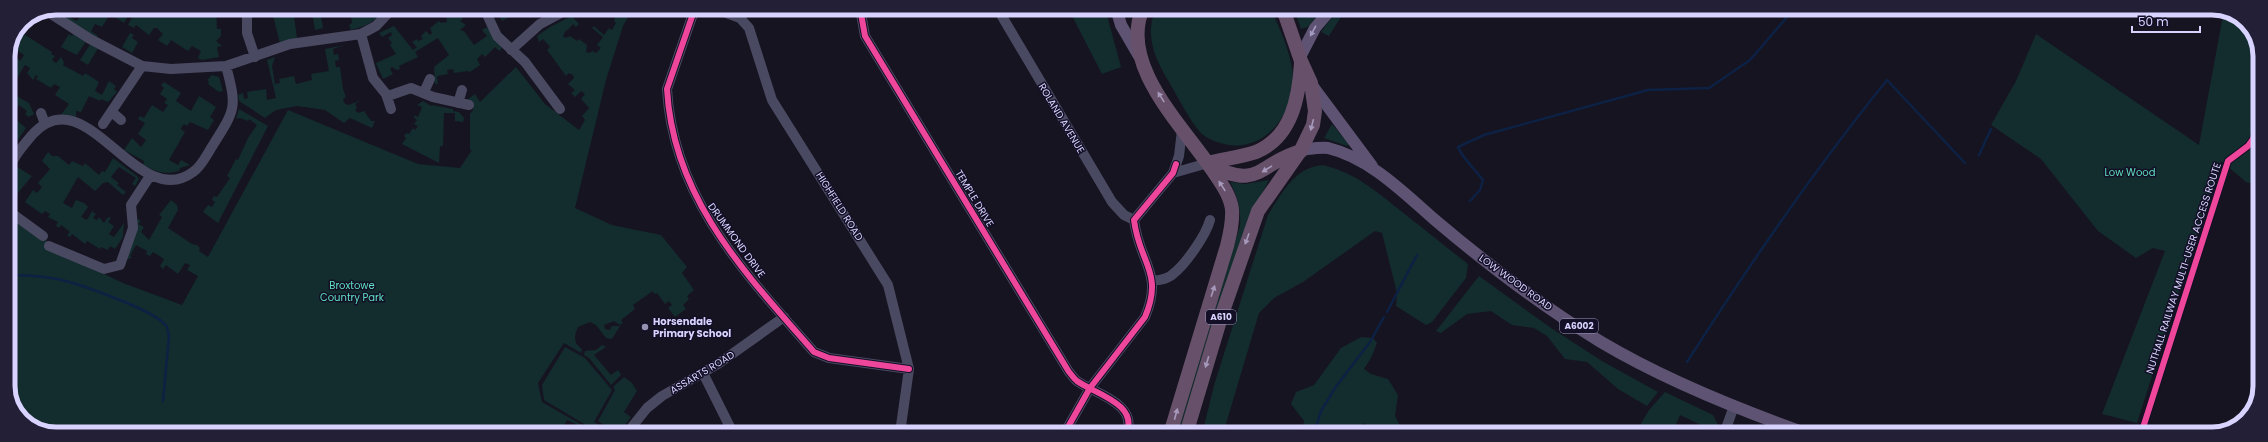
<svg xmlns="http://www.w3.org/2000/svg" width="2268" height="442" font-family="Poppins,sans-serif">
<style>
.green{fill:#132c2d}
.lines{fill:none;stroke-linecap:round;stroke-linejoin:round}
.stream{stroke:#0d2144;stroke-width:2.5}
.minor{stroke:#4a4962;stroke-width:10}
.major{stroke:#5e5373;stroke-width:12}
.highway{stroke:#67516a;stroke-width:14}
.cycleway-casing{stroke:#130f26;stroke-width:8}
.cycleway{stroke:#ed469a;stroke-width:6}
.oneway{fill:#a29ac0}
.oneway2{fill:#a699bc}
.poi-dot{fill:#9591b1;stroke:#130f26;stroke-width:1.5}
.labels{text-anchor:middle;stroke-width:3;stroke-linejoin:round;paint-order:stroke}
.shield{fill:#130f26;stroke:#9e99be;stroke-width:1}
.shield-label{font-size:9px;font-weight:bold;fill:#d9d4ff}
.street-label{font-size:10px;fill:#d9d4ff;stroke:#130f26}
.park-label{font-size:10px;fill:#5fe0c0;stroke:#130f26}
.poi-label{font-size:10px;font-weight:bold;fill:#d9d4ff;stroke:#130f26;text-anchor:start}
.rim{fill:none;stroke:#d9d4ff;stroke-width:5}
</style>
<rect width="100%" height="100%" fill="#161421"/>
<!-- green -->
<path class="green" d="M56,8H68L69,11L67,16L77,21L85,8H165L168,12L173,8H216L217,29H221V36L216,41L222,46L217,47L219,57L202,60L198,58L201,51L192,46L188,51L171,40L167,46L158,40L163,34L157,28H154L149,35L136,25L134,28L128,25L132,17L128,16L124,23L110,14L102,27L95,24L91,31L98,36L96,38L52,10Z
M271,8H303L302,15L294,16L297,38L280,43Z
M305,8H331L320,11L323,28L315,30L312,13L307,14Z
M350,8H369L373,14L378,10L382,13C373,23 363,27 351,30L349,25L352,23L351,17L348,14Z
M440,8H458L463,19L460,21L466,25L460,30L464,31L474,45L487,36L482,30L487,27L502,48L499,51L495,47L485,57L482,54L477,59L480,65L470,72L467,71L454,73L453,69L447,70L448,74L437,76L438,84H435L434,67L449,55L438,38L415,52L418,57L399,66L400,69L397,70L392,67L390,69L393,74L383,79L376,63L396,54L390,45L392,43L388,38L392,35L391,32L382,37L379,33L394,26L413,50L417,47L412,42L417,39L418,41L423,39L421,36L426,31L430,35L432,33L430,28L439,21L441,23L447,22V19Z
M494,8H519V12L502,21Z
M602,8H633L623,26L606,80L575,208L612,225L661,235L687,267L682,273L694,290L687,296L689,299L683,305L686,309L675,317L668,308L672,305L669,301L665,304L657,293L654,294L653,291L633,305L635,309L621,320L623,323L620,325L614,321L604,325L605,329L610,330L612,326H620L612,339L606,338L596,325L590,322L578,327C574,336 573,343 582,349L581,353L564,343L538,383L542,402L596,433L567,420L560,433H47L20,418L8,392V211L12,219L47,241L45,246L123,283L182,305L198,276L187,270L190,265L185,263L178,274L166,265L163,269L160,266L164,259L153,252L150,256L146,254L147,251L136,245L130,256L132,258L127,259L134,217L141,221L138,224L144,227L141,232L149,240L162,217L159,215L171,200L177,205L178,210L168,228L192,244L197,245L200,248L199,251L208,257L288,110L418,164L460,168L472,150H470V114L473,110V106L467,100L475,94L480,102L516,67L545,104L579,130L585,120L582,116L589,108L581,99L585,94L581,91L575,97L571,93L575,90L568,84L574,78L573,75L569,73L566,76L547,50L550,47L543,39L539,42L537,36L550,27L572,16L579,24L576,27L573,24L567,31L566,30L563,36L565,38L570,36L577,41L579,39L587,45L586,52L590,53L592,51L596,53L601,48L597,45L603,37L592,28L594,26L604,35L609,28L612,30L616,23L614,21L616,10Z
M1068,8H1105L1121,67L1102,74Z
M1156,8H1270C1280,28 1292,55 1293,77C1294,113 1267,150 1229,145C1219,143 1208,140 1201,133C1189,120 1178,97 1169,82C1155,59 1144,35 1156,8Z
M1294,9H1322L1308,27L1301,29Z
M1338,9L1344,12L1329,36L1321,32Z
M2224,10L2248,24L2260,50L2259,186L2246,182L2221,161L2137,423L2102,414L2165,251L2153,248L2136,258L2098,231L2041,159L1991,125L2016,81L2036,34L2199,145Z
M19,31L52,52L51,54L55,56L52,60L56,63L61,57L64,62L63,65L83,76L85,73L99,82L95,91L102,95L109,81L116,86L114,89L117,92L108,102L101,99L100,101L89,96L81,112L76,111V117L61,115L69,104L55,95L60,87L54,84L51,88L36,79L38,76L36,75L33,80L27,73L30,68L25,65L17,78L8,75L18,59L20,61L24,55L18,51L15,55L10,52Z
M75,32L87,40L77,55L61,47L69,34L72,36Z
M130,33L134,35L132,38L138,42L132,53L122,47Z
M91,43L98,48L88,65L80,60Z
M345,45L333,49L334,55L338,54L339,60L335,61L336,67H340L343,89L346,97L343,99L345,104L349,105L361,100L355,104L357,108L355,110L358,113L364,111L371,121H375L372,128L350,118L344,123L325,110L297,106L276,110L265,118L239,101L238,95L243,93L244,99L248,98L247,92L266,89L267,100L276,98L267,60L275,57L272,66L275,84L280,83L279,79L294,76L296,84L312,80L311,74L329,71L325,49Z
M212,75L219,77L223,91L219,92L208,84L209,82L207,80Z
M164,82L181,93L176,101L191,111L199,96L216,107L210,117L214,120L208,130L190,122L187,126L184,124L182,126L181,129L185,132L169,160L178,165L181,160L190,165L180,168L179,171C165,175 156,172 143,165L144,161L124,150L132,138L141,147L146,140L138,134L145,123L138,119L140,116L144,118L152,105L163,112L168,105L164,103L167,99L160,94L164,88L161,85Z
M8,91L29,103L34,114L29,117L25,114L27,111L19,105L12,114L13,117L26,128L18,140L11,136L13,133L8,130Z
M423,101L431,106L432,105L453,109V111L459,112L464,118L463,122L455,121V113H444L443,146H440L439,163L402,144L406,138L404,136L406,133L409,134L413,128L415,130L418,126L414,124L417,120L414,118L415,115L418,117L422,107L417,105Z
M239,109L268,126L218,223L203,212L208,205L212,207L215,202L212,200L214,196L217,197L230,178L227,176L236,159L238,160L248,138L257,125L249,119L248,121L240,118L236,119Z
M1332,124L1349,144L1347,146L1324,138Z
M48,152L52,156H58L69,165L72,161L83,166L85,163L99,175L102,171L105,172L113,158L137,176L139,179L135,186L132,184L136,178L119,167L111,177L119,183L117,185L126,192L123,195L108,182L103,183L95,191L78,177L63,203L72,208L76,200L84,203L88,207L81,217L87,220L92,211L96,214L93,218L97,220L99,217L104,223L108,217L111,218L108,222L114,226L109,234L114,237L124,223L123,237L115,249L110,246L108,250L101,247L100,249L87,241L85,244L72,234L70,237L67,235L70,232L61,225L59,228L56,226L58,222L48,217L50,214L45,211L42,214L25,202L33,190L37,193L42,187L38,183L50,169L42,161Z
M14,165L32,176L17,194L11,186Z
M1322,165C1356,172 1379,194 1406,215C1427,231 1447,248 1468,264L1466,278L1432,322L1426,325L1396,306L1397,293L1382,233L1375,231L1303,282L1274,298L1259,313L1223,434H1202L1215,382L1268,215C1282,193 1294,168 1322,165Z
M1269,180L1255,207L1182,434H1177L1240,226C1241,209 1238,197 1230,182L1245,184Z
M1479,276L1551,328L1602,361L1658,392L1647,406L1618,389L1587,362L1565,359L1547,336L1534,328L1512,325L1491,311L1467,314L1441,333L1436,331Z
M1361,337L1373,338L1377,343L1371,358L1364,369L1371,374L1388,379L1398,395L1395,416L1404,434H1380L1363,423L1357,434H1302L1304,421L1291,404L1296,392L1314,385L1341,348Z
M602,345L606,347L594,355L611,375L618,370L621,375L611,385L589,358L584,355L585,351L596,350Z
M565,347L585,358L612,390L594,422L603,427L599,433L544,400L542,385Z
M624,377L632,383L637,391L624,412L631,417L619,433H603L607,427L598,421L615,390L613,387Z
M1665,392L1713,415L1719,427L1716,434H1705L1707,428L1680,415L1672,434H1635L1649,410Z"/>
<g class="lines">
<!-- stream -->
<path class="stream" d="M1979,155L1991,129
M1470,201L1480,190L1483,180C1476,171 1461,156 1458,147L1484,135L1648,90L1709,88L1750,60L1794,9
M8,275C25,275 41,276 57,279C77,283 158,311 167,327C168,330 168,334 169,336L163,401
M1387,312L1417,255
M1687,362C1749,265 1814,170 1887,80L1965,163
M1309,434L1317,424L1321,411L1335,388L1370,342L1384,317"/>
<!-- minor -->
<path class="minor" d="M484,8L497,36L525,62L560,109
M589,8L590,9
M695,8L667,89C673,199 746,274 814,352L829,358L909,369
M713,8L740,18L749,28L772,100L888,285L909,369L900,433
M860,8L865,36L1069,372C1072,375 1074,379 1077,381C1093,393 1140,404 1126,434
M997,8L1112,202L1124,215L1134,220
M247,9V33L255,57
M1349,9L1350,10
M48,12L90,39L142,66L171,69L226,66L290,44L361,34L376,26L393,8
M361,34L373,78L386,94L391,109
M511,50L540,24L570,8
M424,92L430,79
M388,96L411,88L433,97L469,105
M458,103L462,90
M112,112L121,120
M41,113L45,124
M103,124L142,66
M8,173C11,159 23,146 32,135C86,74 137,214 193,172C202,166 207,154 213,145C236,109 237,107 226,66
M1173,173L1208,163
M8,205L10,212L43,236
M49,246L104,269L120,265L133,228L131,205L150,176
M1153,281C1160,280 1168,279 1173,274C1186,264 1206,235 1210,220
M703,373L733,433
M627,433L647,408L662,396L718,364L784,317
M1064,434L1090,388L1145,317C1164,272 1139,263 1134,220L1173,173L1179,156L1182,130
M1724,434L1734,406"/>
<!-- major -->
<path class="major" d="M1116,8L1121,25L1139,56
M1300,57L1315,28L1331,9
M1311,84L1372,166
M1301,150C1310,149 1320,147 1328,148C1370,158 1404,193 1435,220C1487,264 1543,307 1601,342C1665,380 1737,409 1808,434"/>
<!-- highway -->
<path class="highway" d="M1143,8C1118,65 1184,127 1213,171C1221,183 1230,195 1232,209C1233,222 1230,234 1227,246L1170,434
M1208,163C1223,159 1241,157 1256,152C1292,137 1299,97 1301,63
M1208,164C1260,192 1258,163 1301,151
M1186,434L1222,314L1258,211L1301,150L1313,125L1315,111L1311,83L1301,61L1283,9"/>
<defs>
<path id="cycleway" d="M695,8L667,89C673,199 746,274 814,352L829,358L909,369
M860,8L865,36L1069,372C1072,375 1074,379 1077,381C1093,393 1140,404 1126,434
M1064,434L1090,388L1145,317C1164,272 1139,263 1134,220L1173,173L1176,164
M2141,434L2228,161L2248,146L2253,139L2260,118"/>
</defs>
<!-- cycleway casing -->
<use href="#cycleway" class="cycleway-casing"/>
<!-- cycleway -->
<use href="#cycleway" class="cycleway"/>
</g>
<!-- one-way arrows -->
<defs><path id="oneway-solid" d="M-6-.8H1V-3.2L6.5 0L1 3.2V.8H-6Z"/></defs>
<use class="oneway" href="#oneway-solid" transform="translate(1313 31) rotate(119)"/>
<g class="oneway2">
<use href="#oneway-solid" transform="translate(1161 97) rotate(-122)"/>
<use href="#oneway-solid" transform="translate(1312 125) rotate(104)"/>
<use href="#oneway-solid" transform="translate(1267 169) rotate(148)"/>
<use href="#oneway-solid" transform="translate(1222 186) rotate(-123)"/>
<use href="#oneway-solid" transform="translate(1247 239) rotate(110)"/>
<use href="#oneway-solid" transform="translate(1213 291) rotate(-72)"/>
<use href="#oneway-solid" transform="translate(1207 362) rotate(107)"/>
<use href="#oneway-solid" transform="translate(1176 414) rotate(-75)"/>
</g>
<!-- markers -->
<circle class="poi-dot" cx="645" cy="327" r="4"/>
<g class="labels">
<!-- shield labels -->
<g class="shield">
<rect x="1206" y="310" width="30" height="14" rx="3"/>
<rect x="1560" y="319" width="38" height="14" rx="3"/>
</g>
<g class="shield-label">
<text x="1221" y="320">A610</text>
<text x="1579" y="329">A6002</text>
</g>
<!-- street labels -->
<g class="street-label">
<text transform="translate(1062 118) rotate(59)" y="4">ROLAND AVENUE</text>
<text transform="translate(975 198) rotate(59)" y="4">TEMPLE DRIVE</text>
<text transform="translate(840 206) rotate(58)" y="4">HIGHFIELD ROAD</text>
<text transform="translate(737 240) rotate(54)" y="4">DRUMMOND DRIVE</text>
<text transform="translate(2183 268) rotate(-72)" y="4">NUTHALL RAILWAY MULTI-USER ACCESS ROUTE</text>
<text transform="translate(1516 282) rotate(36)" y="4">LOW WOOD ROAD</text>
<text transform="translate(702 372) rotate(-31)" y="4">ASSARTS ROAD</text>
</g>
<!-- park labels -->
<g class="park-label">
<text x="2130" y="176">Low Wood</text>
<text x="352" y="289">Broxtowe<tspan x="352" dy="12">Country Park</tspan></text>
</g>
<!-- poi labels -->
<g class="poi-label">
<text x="653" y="325">Horsendale<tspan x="653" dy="12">Primary School</tspan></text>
</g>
</g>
<!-- crop -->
<path d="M0 0H2268V442H0ZM56 15H2212A41 41 0 0 1 2253 56V386A41 41 0 0 1 2212 427H56A41 41 0 0 1 15 386V56A41 41 0 0 1 56 15Z" fill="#231f37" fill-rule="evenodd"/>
<path class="rim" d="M56 15H2212A41 41 0 0 1 2253 56V386A41 41 0 0 1 2212 427H56A41 41 0 0 1 15 386V56A41 41 0 0 1 56 15Z"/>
<!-- scale -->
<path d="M2132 26v6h68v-6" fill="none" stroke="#d9d4ff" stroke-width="2"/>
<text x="2138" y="26" font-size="12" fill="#d9d4ff" stroke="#130f26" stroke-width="3" paint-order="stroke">50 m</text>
</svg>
